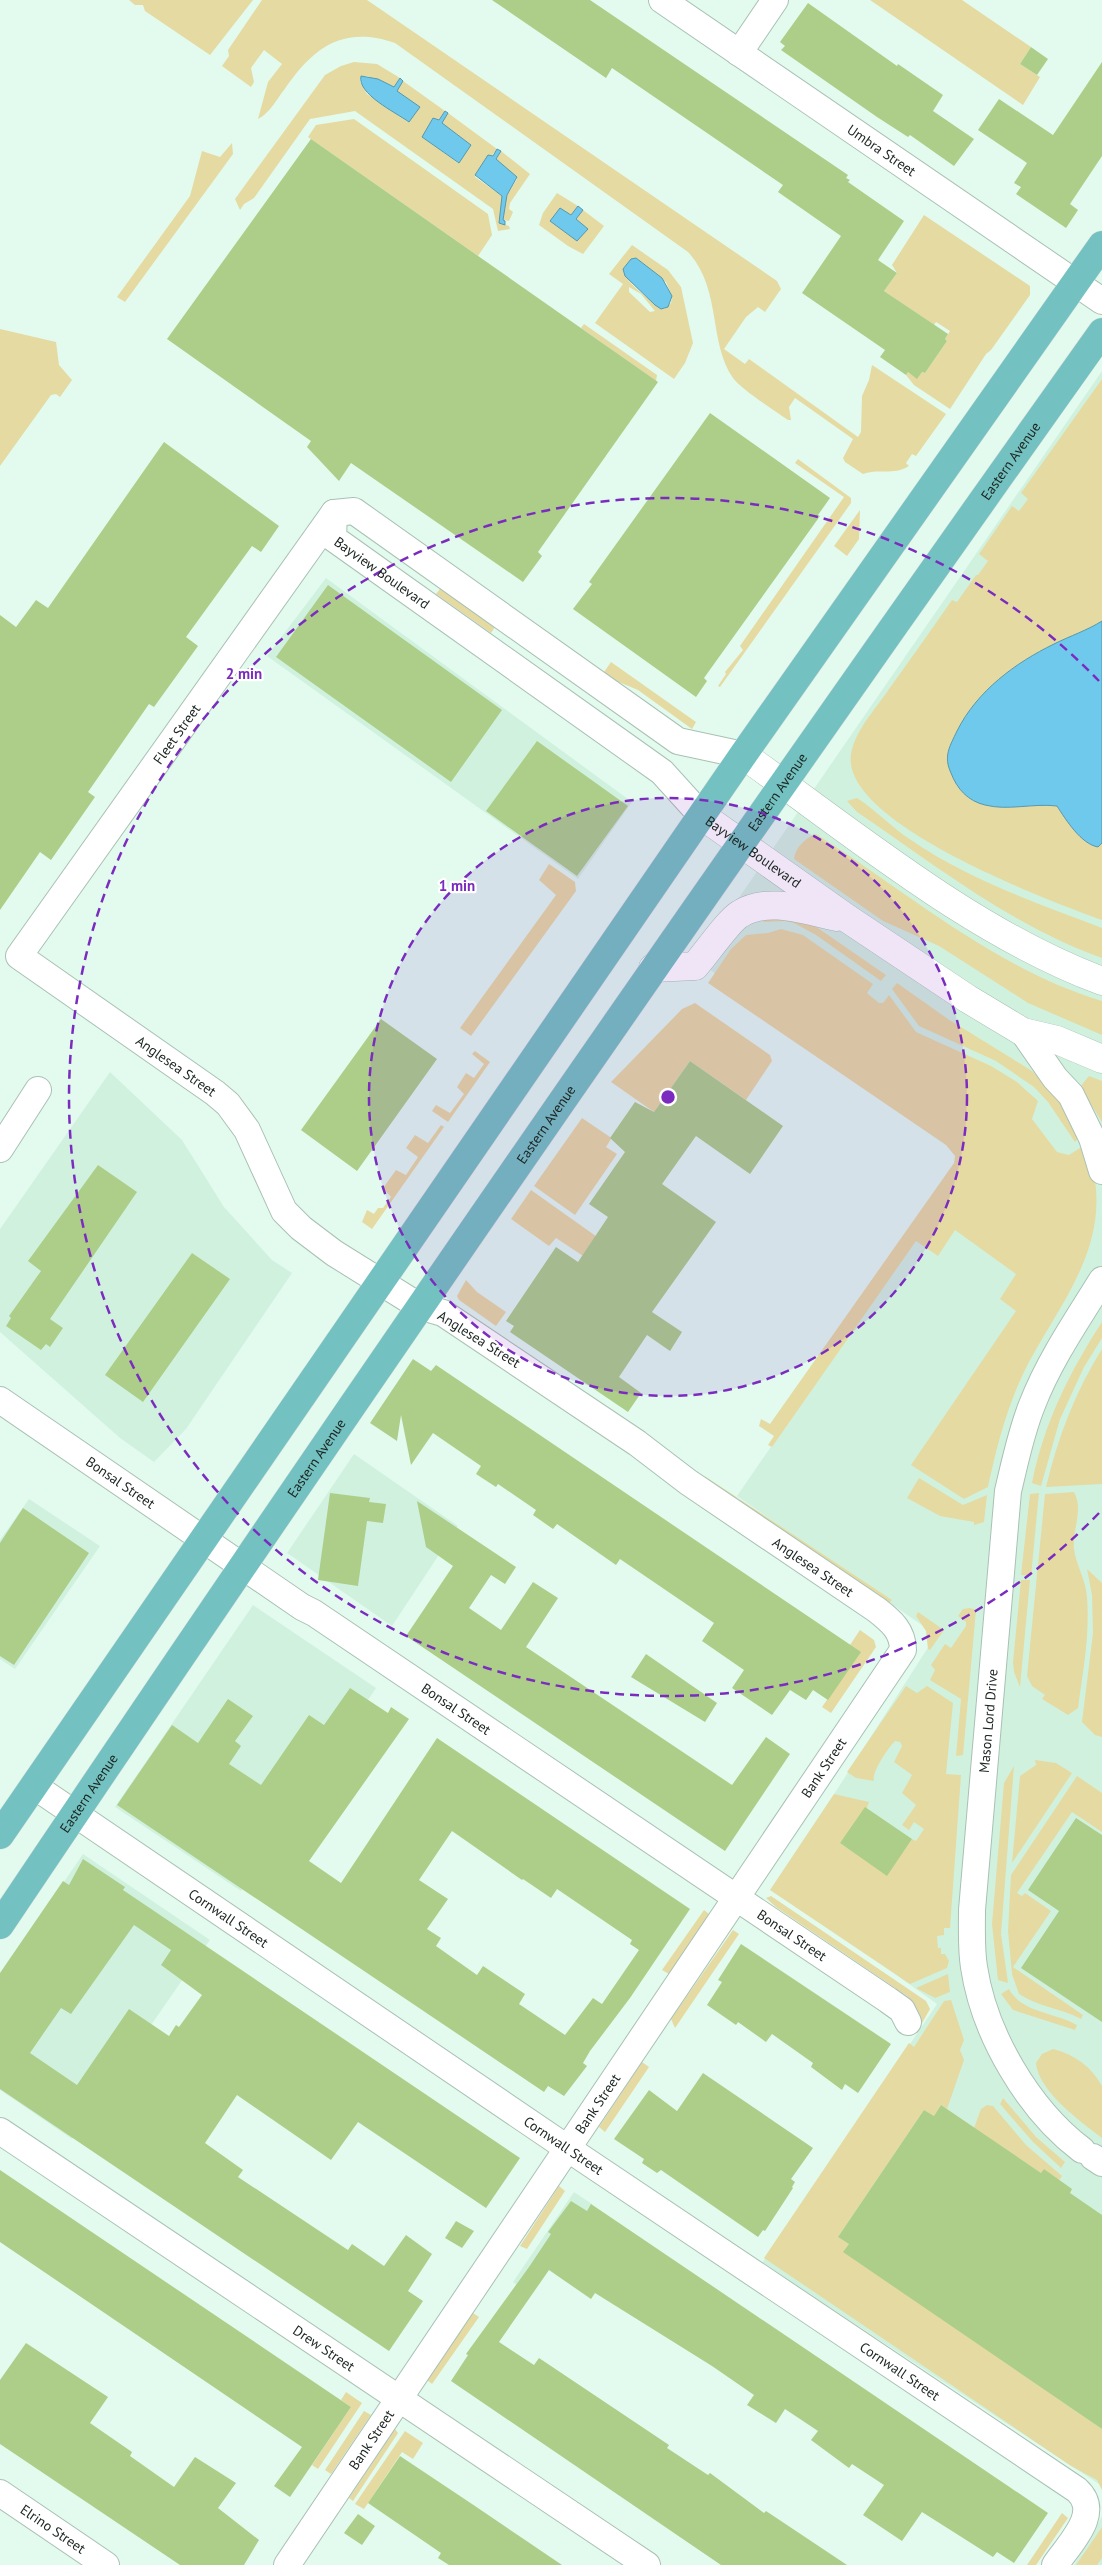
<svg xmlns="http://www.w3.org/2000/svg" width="1102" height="2565" font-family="'PT Sans',sans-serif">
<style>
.built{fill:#d1f1df}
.green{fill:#e5daa2;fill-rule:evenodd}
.water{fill:#6ec9ec;stroke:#5598af}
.building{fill:#acce89;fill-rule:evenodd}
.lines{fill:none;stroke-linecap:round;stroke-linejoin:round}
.minor-casing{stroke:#a9c1b4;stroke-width:28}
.tertiary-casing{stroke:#a9c1b4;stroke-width:29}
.primary-casing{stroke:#dfe0e0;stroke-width:29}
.minor{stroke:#fff;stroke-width:26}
.tertiary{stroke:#fff;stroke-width:28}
.primary{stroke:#73c2c1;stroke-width:28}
.ring{fill:none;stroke:#7b2cbf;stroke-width:2.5;stroke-dasharray:9 6}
.labels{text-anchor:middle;stroke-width:4.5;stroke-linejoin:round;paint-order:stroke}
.street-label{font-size:14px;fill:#1c2520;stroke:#fff}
.centre{fill:#7b2cbf;stroke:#fff;stroke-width:2.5}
.ring-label{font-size:15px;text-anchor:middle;font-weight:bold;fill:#7b2cbf;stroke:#fff;stroke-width:4.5;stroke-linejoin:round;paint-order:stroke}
</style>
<rect width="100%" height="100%" fill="#e2fbee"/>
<!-- built -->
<path class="built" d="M1102,371V2486L762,2263L937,2004L774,1888L936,1635L737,1496L973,1153L696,960Z
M326,578L632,802L578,879L267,656Z
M110,1072L182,1140L224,1207L272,1260L292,1273L186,1429L154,1462L120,1438L0,1332V1229Z
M354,1454L458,1526L392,1626L287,1553Z
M29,1499L100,1546L15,1669L0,1659V1540Z
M253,1605L376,1688L241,1891L115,1807Z
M83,1854L210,1940L72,2139L0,2090V1975Z
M574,2192L592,2204L531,2295L513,2282Z
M1102,2516V2565H1074Z"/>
<!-- green -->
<path class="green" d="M129,0H253L210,55L145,11L143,5H135Z
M262,0H367L777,281L781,289L765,312L758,307L746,317L724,349L745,364L749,359L858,437L861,432L862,396L869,380L872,365L946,414L916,456L912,454L906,463L909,466C893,476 878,468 863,474L845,462L843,458L853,439L795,398L789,407L791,420H788C774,410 742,390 733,378C708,342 722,289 688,252L395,43C342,25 313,48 284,90C276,100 270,113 258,119L268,82L282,64L264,50L251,68L254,82L251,87L222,66L229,56L228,50Z
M870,0H962L1031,47L1020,64L1040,77L1023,105Z
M354,62L377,64L400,78L394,87L367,76H361L360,82L367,94L408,122L397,90L403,81L445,111L438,120L434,118L422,137L458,163L471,145L441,123L448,113L497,149L475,177L502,196L500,223L509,226L510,229L498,231L493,209L355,111L310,119L254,198L244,204L240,210L235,199L325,75L341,66Z
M354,119L488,214L492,235L478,256L308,137L316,125Z
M232,143L233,154L125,302L117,297L190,196L202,151L220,157Z
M501,151L530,174L510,203L509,209L513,212L509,221L503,220L507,195L517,179L496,159Z
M557,193L578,206L573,215L569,214L588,229L576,219L583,210L604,226L583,254L568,246L539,225L543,213Z
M924,215L1030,286V295L991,350L986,354L950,409L914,385L906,375L908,372L917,378L922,372L925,373L947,341L945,339L950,331L936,322L934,325L884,291L897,273L892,265Z
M632,245L668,270L681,287L693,343L685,363L674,379L595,323L623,284L609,274ZM623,269L666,282L672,296L671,303L664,309C652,302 625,283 623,269ZM629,287L641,294L655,311L650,312L629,292Z
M584,324L657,375L656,381L581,328Z
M0,329L56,342L59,365L72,380L60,397L56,394L51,395L0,466Z
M1102,379V621L1006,807L1042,804L1057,806L1067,821L1098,847L1102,843V920C1050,901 840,823 851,754C855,730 876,709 889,689C910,660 931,630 952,600L957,602L976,575H978L988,561L979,554L1012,506L1019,511L1028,499L1021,493Z
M798,459L851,498V503L720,687L718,686L726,674L725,672L743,650L740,646L844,497L795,463Z
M860,510L859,539L847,556L834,546Z
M443,585L497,624L491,633L436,594Z
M611,662L696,722L692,729L638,690L602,675Z
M857,798C876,810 892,828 911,840C969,880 1037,903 1102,928V958C1012,926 935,865 857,812L847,801Z
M816,834C909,893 994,968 1102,1001V1035L1028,1003L939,946L883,921L794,859C795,848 805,838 816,834Z
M549,864L575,882L576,891L471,1036L460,1028L556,895L539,880Z
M767,916L815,926L886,975L881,981L816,935L794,923L784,921L763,922Z
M781,929L803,935L873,984L867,993L879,1003H883L889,995L916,1032L991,1066L1017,1082L1038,1101L1032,1119L1057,1152L1069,1155L1080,1148L1086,1149C1090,1162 1095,1175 1096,1189C1102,1261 1052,1314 1023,1374C1006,1410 996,1449 988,1487L964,1499L911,1465L1016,1311L1000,1299L1016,1274L955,1230L938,1256L916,1241L772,1447L768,1445L774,1436L759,1426L761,1419L770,1424L954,1163L955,1156L946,1145L708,983L731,949L746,935L768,933Z
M897,983L948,1019L1032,1071L1059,1099L1081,1135L1075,1142L1048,1102L1034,1087L996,1061L919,1026L892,989Z
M695,1003L770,1055L772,1061L746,1100L690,1061L654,1112L611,1082L682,1009Z
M475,1051L490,1062L448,1122L432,1111L436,1105L450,1113L464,1094L457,1087L466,1073L474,1078L484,1064L472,1054Z
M1089,1076L1102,1081V1122L1080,1087Z
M582,1118L610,1137L611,1139L606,1147L617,1154L575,1215L534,1186Z
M441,1125L444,1127L372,1229L362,1222L367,1210L374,1214L378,1208H383L391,1197L383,1188L396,1170L406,1175L418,1157L406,1148L415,1135L428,1143Z
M531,1190L645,1271L648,1299L556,1238L549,1246L511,1219Z
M466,1280L477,1292L506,1312L496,1326L459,1300L457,1296Z
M1102,1322V1338L1084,1367L1060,1419L1041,1486L1032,1483C1044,1423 1069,1373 1102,1322Z
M1102,1349V1484L1046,1487C1058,1437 1075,1392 1102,1349Z
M703,1475L892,1600L888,1604L738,1503L740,1500L735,1497L733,1500Z
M919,1478L963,1505L987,1495L984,1522L974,1525V1522L940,1516L907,1498Z
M1074,1492C1084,1510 1072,1530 1074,1549C1076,1565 1086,1580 1087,1597C1090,1635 1083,1671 1078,1708L1068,1715L1042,1699L1045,1695L1032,1686L1027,1676L1045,1494Z
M1039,1493L1031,1576L1021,1575L1030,1494Z
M1087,1569L1102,1583V1737L1095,1735L1082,1722L1093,1633L1092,1595Z
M1021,1580H1030L1020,1687L1014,1672L1013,1662Z
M970,1608L976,1610L963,1755L956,1756L961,1699L930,1680L935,1670L931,1665L945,1644L951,1648L966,1626V1622L958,1616L963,1609Z
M918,1612L944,1630L930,1650L928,1649L926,1631L916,1616Z
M860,1630L874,1640L876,1647L831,1713L822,1707L860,1652L850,1645Z
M906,1686L917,1693L927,1686L953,1703L946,1774L961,1775L950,1928H944V1935L937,1936L938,1948H941V1954H945L949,1961L947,1968L910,1984L770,1890L834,1794L869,1802L867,1808L840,1843L887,1875L912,1839L916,1841L924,1829L914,1822L909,1830L902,1825L916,1805L902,1793L912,1775L894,1762L902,1746L900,1742L895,1741C888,1748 871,1773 874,1781L856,1778L847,1772Z
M1035,1760L1056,1763L1072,1773L1012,1863L1020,1776L1036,1765Z
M1014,1766L1001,1934L1008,1983L998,1980L992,1924L1004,1783Z
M1077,1776L1102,1793V1832L1072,1812L1017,1893L1022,1896L1025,1893L1051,1911L1013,1967L1083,2015L1081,2019C1061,2008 1038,2007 1019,1994L1012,1974L1008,1931L1011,1875Z
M771,1896L926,2001L930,2009L917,2032C922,2017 917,2006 907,1996L776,1907L766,1898Z
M704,1910L709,1914L669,1974L662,1970Z
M733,1930L739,1934L675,2028L671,2019Z
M948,1974L950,1992L935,1998L916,1988Z
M1009,1989C1022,2013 1055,2012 1077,2025L1075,2030L1013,2010L1001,1994Z
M951,2000L964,2040L960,2050L964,2060L947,2109L941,2105L934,2116L924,2110L838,2237L849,2244L844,2251L1102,2429V2490L1097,2480L1071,2466L764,2258L909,2043L914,2047L944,2001Z
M1053,2049C1074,2054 1092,2067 1102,2086V2138C1081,2122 1038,2091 1036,2063L1042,2054Z
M642,2062L649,2067L605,2132L599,2127Z
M1003,2098L1036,2137L1065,2162L1061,2168L1033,2142L1000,2104Z
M987,2105L993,2106L1026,2145L1062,2176L1059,2180L1044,2169L1041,2173L974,2128L981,2109Z
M559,2186L565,2191L527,2249L520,2246Z
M473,2313L479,2317L432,2384L427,2380Z
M346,2392L362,2403L318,2469L312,2465L351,2407L341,2400Z
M364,2411L371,2415L331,2474L325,2470Z
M395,2429L398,2433L353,2501L349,2498Z
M405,2431L423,2443L413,2459L402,2452L364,2509L355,2504Z
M1062,2513L1068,2518L1036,2565H1027Z
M1102,2527V2558L1097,2565H1076Z"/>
<!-- water -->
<path class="water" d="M361,76L378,79L394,87L400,78L403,81L397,91L420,107L409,122C395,112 357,94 361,76Z
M445,111L448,113L442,123L471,145L459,163L422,137L433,118L439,120Z
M497,149L501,151L496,159L517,177L507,195L503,220L505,221V225L499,223L502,196L475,175L488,155L493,156Z
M578,206L583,210L576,219L588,229L577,241L550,221L560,208L571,215Z
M636,258L662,278L672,296L668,307L661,309L655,305L625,276L623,269L631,259Z
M1102,621V843L1098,847C1081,844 1066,820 1057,806C1033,803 1008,811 985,805C968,801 957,789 951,773C943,756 950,746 957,731C977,691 1015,663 1054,644C1070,636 1088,630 1102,621Z"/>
<!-- building -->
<path class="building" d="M492,0H590L848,175L846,178L850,180L848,182L904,221L878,260L897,273L884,291L948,334L945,339L947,341L925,373L922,372L917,379L908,372L906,375L880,357L885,350L802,293L841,236L778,192L783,185L612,68L606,78Z
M808,3L897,66L898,64L943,95L933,111L974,139L954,166L910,135L908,137L877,117L781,50L785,46L780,42Z
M1031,47L1048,59L1037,75L1020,64Z
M1102,62V156L1070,204L1078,210L1066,228L1016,194L1021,187L1014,183L1027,163L978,130L999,99L1053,135Z
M311,139L658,382L538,552L542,556L523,582L351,463L339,481L307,447L311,441L167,339Z
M710,413L830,498L818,515L820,516L704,678L707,681L696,697L573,609L592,584L589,582Z
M164,442L279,526L261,552L252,546L186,637L198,646L154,707L149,704L88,792L95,797L51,860L40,852L0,910V615L16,627L36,600L48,608Z
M328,585L502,710L451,782L276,657Z
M537,741L628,806L577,876L486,811Z
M381,1019L437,1059L357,1171L301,1130Z
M690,1061L783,1126L750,1174L696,1136L662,1184L716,1222L652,1312L682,1332L670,1351L647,1335L619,1377L641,1393L628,1412L510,1332L514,1326L506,1321L556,1247L578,1262L608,1217L589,1204L625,1152L610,1138L635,1102L654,1112Z
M98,1165L137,1192L50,1319L63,1328L50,1347L46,1344L41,1350L6,1326L11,1318L9,1316L41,1271L28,1261Z
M192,1253L230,1279L143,1402L105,1375Z
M413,1359L431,1371L436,1365L861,1652L828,1700L813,1690L806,1700L790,1690L772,1715L732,1688L744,1670L702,1641L714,1623L620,1559L616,1565L557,1524L553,1529L533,1515L536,1510L498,1484L496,1487L476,1474L481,1466L433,1433L411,1465L401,1415L397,1441L370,1423Z
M330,1493L370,1498L369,1502L386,1504L383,1523L367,1521L358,1586L318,1580Z
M417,1501L516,1567L505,1584L491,1575L469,1608L501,1630L533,1582L558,1598L526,1647L732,1785L766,1737L790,1754L725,1851L406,1636L453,1566L426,1547Z
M23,1508L89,1553L14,1665L0,1656V1543Z
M646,1654L717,1703L705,1722L631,1677Z
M350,1688L388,1713L391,1707L409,1719L309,1861L341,1883L437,1738L690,1909L630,1998L590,2051L583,2063L587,2066L564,2096L548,2086L544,2092L117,1805L172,1725L198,1743L228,1699L253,1716L235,1741L241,1746L229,1764L261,1785L309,1715L324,1725ZM452,1831L522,1880L523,1879L551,1898L557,1889L632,1940L630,1944L639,1950L602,2004L593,1998L565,2035L519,2004L525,1994L483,1966L477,1975L436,1946L441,1938L427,1929L448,1899L419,1880Z
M865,1807L912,1839L887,1876L840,1843Z
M1076,1818L1102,1835V2022L1021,1968L1059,1911L1028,1890Z
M83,1859L125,1887L123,1890L520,2158L486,2208L358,2122L331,2160L237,2095L205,2143L243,2170L238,2177L348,2250L352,2244L384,2266L406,2235L432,2254L408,2291L423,2301L389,2351L0,2089V1973L63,1881L69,1885ZM134,1925L171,1950L161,1965L202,1995L179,2027L176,2025L169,2036L129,2009L77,2085L30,2053L61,2008L71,2014Z
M741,1944L891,2044L858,2093L845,2084L842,2090L811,2067L813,2063L772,2034L766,2042L738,2022L736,2025L707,2005L722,1982L718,1980Z
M703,2073L813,2148L791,2179L795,2182L792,2187L793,2188L765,2231L763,2230L758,2237L661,2170L657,2173L642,2163L644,2159L614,2139L649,2090L677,2111Z
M941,2105L1041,2173L1044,2169L1072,2189L1070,2193L1102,2215V2429L843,2252L849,2244L838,2237L924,2110L934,2116Z
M0,2170L351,2407L290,2497L274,2486L302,2447L0,2242Z
M571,2201L587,2211L591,2204L1048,2513L1014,2563L997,2552L993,2557L922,2512L902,2541L863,2515L884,2485L852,2464L849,2468L811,2440L818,2431L785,2409L776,2423L747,2405L754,2395L712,2366L595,2293L591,2299L549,2270L499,2342L534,2365L539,2358L669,2445L667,2448L708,2475L710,2473L764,2513L766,2511L847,2565H721L451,2381L468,2355L466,2354L529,2267L551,2234L548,2232Z
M456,2221L474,2231L462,2248L445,2238Z
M26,2343L108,2397L90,2423L132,2452L130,2456L174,2487L195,2457L236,2483L218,2508L259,2540L244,2565H180L0,2444V2380Z
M400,2456L472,2504L562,2565H449L438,2558L441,2553L368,2503Z
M358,2514L375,2526L362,2545L344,2533Z"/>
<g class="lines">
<defs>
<g id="minor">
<path id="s1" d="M662,0L1102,301"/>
<path d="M739,53L775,0"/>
<path id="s2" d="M334,513L333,538L662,772L701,815"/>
<path d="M334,513L354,511L678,741L743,755"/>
<path d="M1023,1032L1055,1078L1071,1095L1092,1138L1102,1171"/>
<path d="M0,1149L38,1090"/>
<path id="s3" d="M0,1400L302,1607L314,1613L888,2000L902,2010L908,2022"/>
<path id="s4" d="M34,1786L567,2148L1077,2490C1102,2513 1070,2543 1055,2565"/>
<path id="s5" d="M0,2131L647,2565"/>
<path id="s6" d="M1082,2150C1028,2109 984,2034 974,1967C971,1949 972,1929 972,1910L1008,1491C1015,1462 1021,1432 1032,1405C1049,1361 1077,1320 1102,1280"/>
<path d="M1093,2157L1102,2163"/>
<path id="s7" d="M0,2493L106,2565"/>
<path id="s8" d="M287,2565L903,1650C903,1631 891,1621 877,1610L688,1482L637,1443L443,1313L419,1306L334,1253L301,1228L284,1211L247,1130L228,1104L215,1093L19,956L334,513"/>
</g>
<g id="tertiary">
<path d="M743,755C855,834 973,933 1102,981"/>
<path id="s9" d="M701,815L848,919L968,999L1023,1032L1057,1040L1102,1059"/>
<path d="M653,968L695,966C705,955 729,920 740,914C769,896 806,911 837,917"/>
</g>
<g id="primary">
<path d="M0,1835L743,755L1102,245"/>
<path id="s10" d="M0,1925C360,1389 728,858 1102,332"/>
</g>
</defs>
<!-- minor casing -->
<use href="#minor" class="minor-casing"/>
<!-- tertiary casing -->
<use href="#tertiary" class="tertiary-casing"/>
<!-- primary casing -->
<use href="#primary" class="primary-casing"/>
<!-- minor -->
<use href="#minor" class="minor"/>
<!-- tertiary -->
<use href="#tertiary" class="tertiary"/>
<!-- primary -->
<use href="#primary" class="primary"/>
</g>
<!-- distance rings -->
<circle cx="668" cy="1097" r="299" fill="#7b2cbf" fill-opacity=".12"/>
<g class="ring">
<circle cx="668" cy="1097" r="299"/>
<path d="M1099 1513A599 599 0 1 1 1099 681"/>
</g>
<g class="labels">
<!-- street labels -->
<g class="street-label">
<text dy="5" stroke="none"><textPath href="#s1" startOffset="266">Umbra Street</textPath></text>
<text dy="5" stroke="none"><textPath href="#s10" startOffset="1779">Eastern Avenue</textPath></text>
<text dy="5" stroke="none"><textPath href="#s2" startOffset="85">Bayview Boulevard</textPath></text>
<text dy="5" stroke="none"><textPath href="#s8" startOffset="2519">Fleet Street</textPath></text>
<text dy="5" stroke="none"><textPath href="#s10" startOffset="1374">Eastern Avenue</textPath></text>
<text dy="5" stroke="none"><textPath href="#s9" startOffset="64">Bayview Boulevard</textPath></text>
<text transform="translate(176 1066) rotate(35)" y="5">Anglesea Street</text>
<text dy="5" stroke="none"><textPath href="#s10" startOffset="969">Eastern Avenue</textPath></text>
<text transform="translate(479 1339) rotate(32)" y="5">Anglesea Street</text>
<text dy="5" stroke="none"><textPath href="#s10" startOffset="564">Eastern Avenue</textPath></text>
<text dy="5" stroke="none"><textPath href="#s3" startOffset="146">Bonsal Street</textPath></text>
<text transform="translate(813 1567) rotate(34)" y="5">Anglesea Street</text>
<text dy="5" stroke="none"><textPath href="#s3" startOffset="551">Bonsal Street</textPath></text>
<text dy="5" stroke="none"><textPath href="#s6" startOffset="464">Mason Lord Drive</textPath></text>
<text dy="5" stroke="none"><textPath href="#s8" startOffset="961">Bank Street</textPath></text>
<text dy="5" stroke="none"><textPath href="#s10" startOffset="159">Eastern Avenue</textPath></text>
<text dy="5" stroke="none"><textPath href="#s4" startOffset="235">Cornwall Street</textPath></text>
<text dy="5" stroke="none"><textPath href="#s3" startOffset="956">Bonsal Street</textPath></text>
<text dy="5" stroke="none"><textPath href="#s8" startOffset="556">Bank Street</textPath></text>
<text dy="5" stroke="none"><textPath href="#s4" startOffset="640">Cornwall Street</textPath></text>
<text dy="5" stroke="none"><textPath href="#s5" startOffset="390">Drew Street</textPath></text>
<text dy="5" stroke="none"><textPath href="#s4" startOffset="1045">Cornwall Street</textPath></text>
<text dy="5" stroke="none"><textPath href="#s8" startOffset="151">Bank Street</textPath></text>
<text dy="5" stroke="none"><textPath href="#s7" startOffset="64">Elrino Street</textPath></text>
</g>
</g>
<circle cx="668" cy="1097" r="8" class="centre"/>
<g class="ring-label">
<text x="244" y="679">2 min</text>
<text x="457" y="891">1 min</text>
</g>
</svg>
